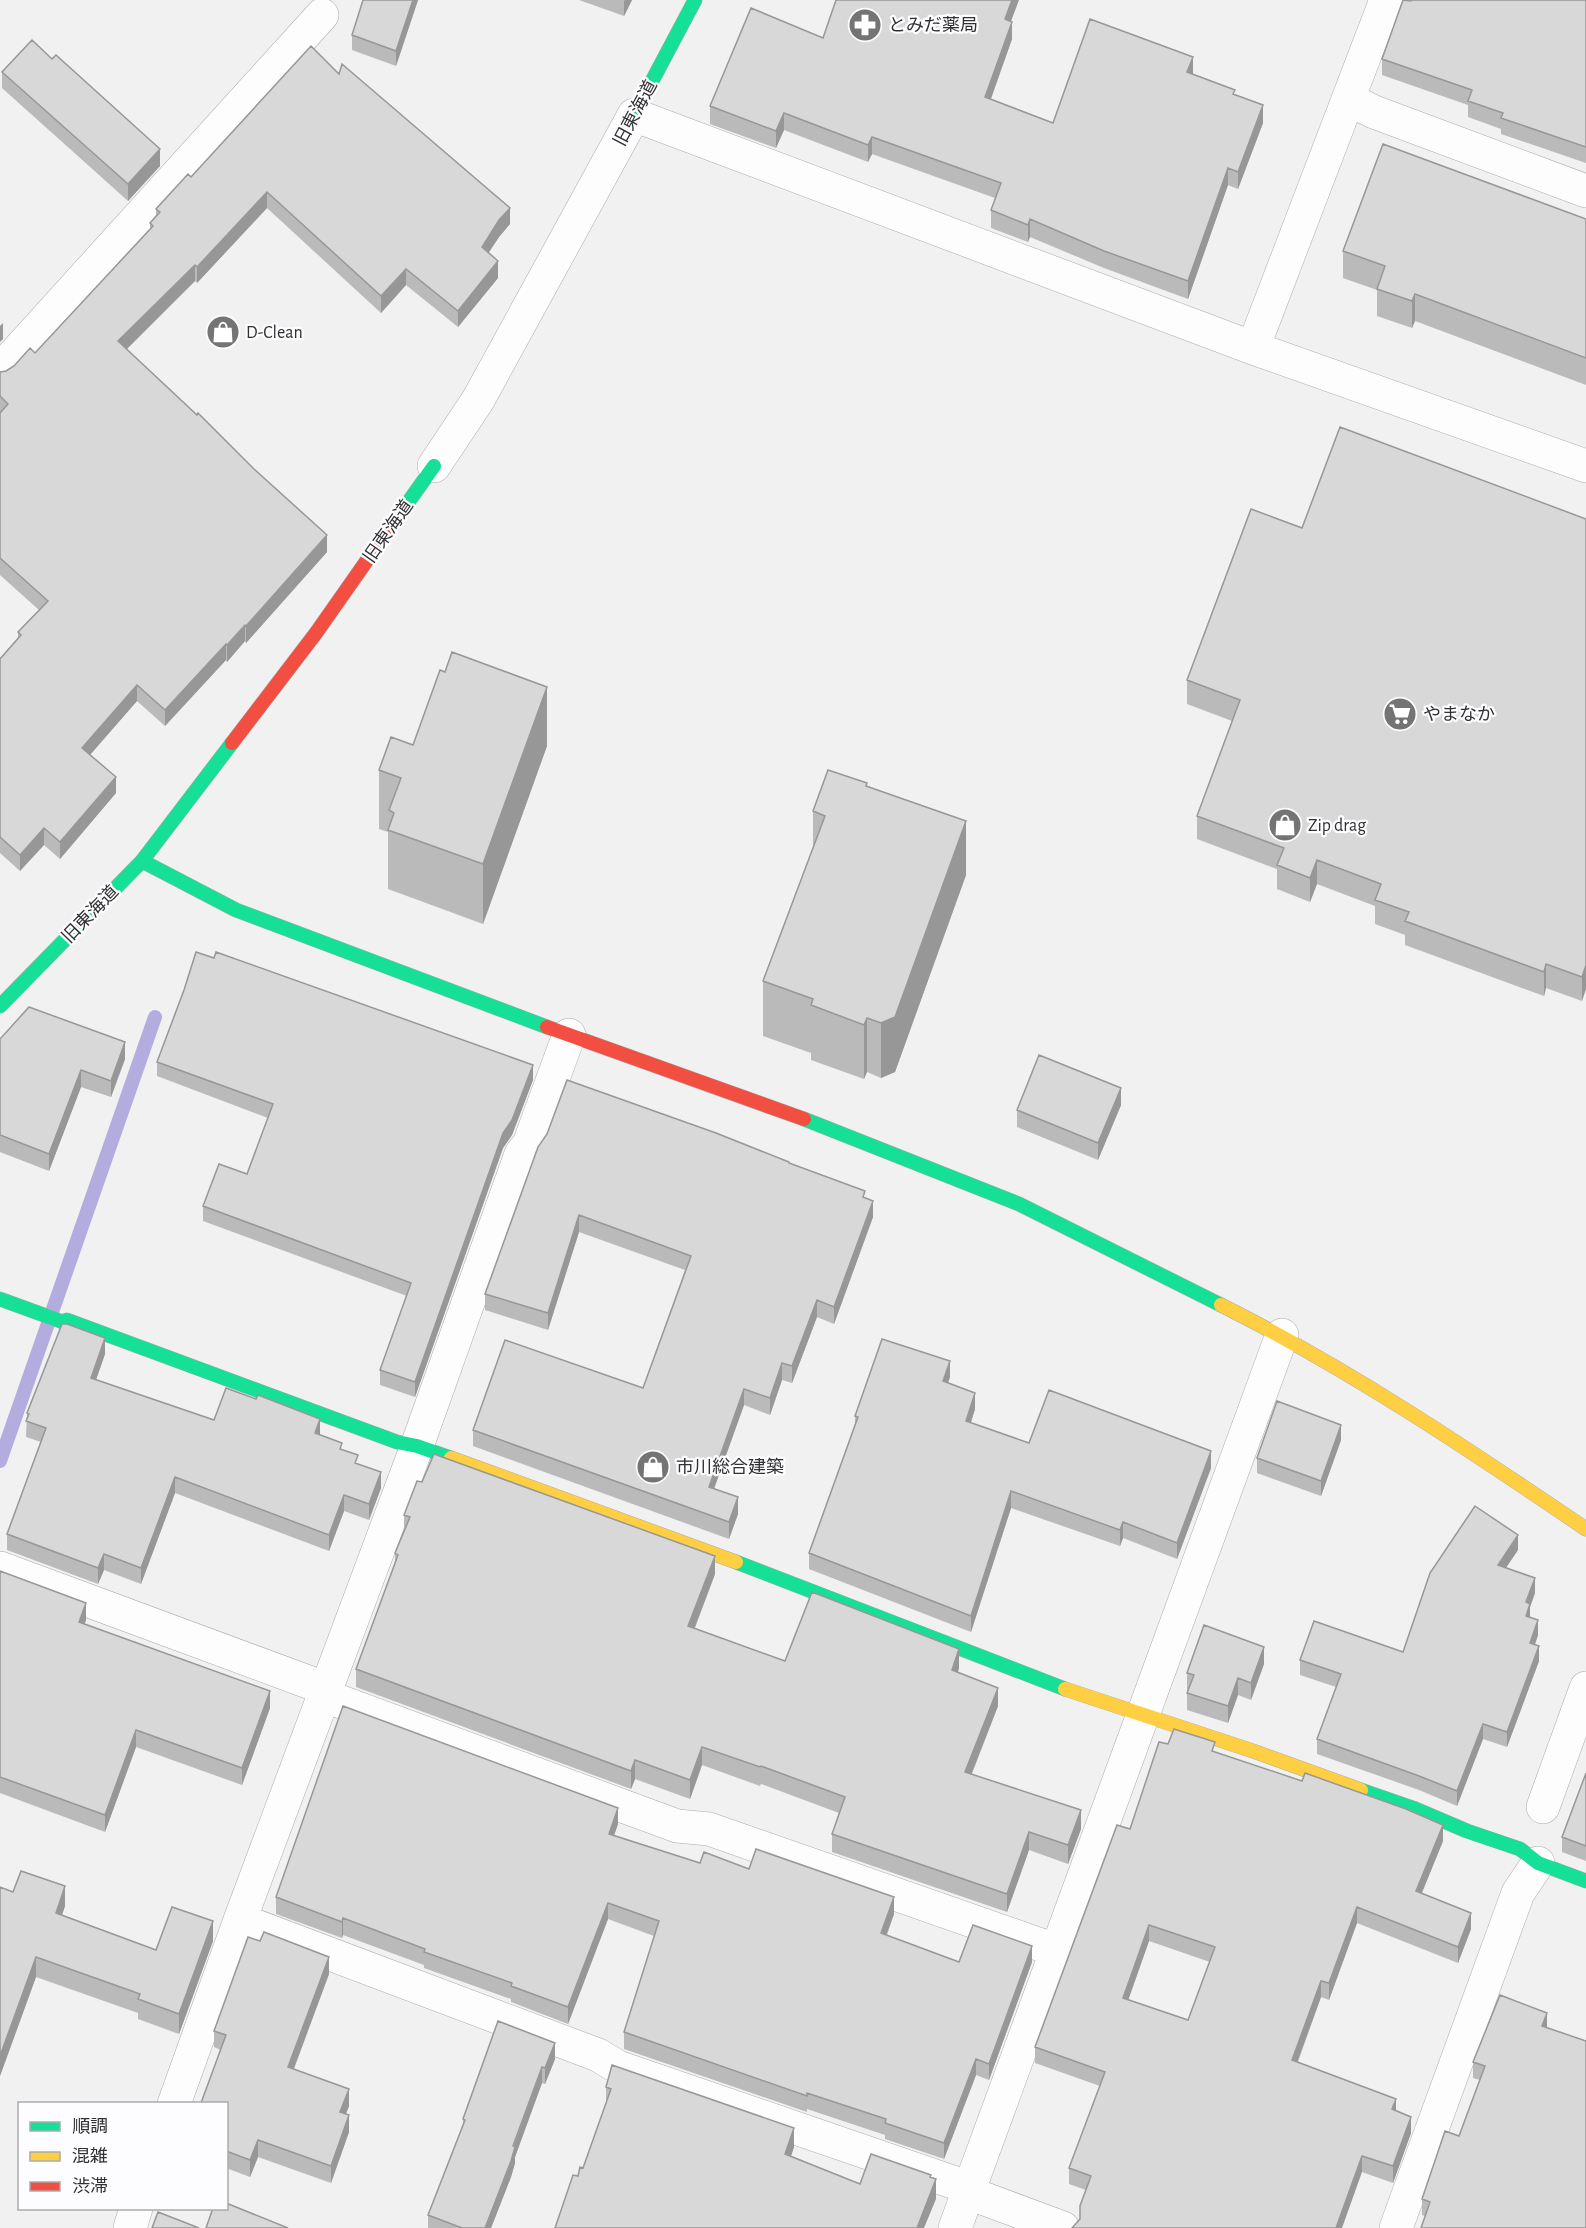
<svg xmlns="http://www.w3.org/2000/svg" width="1586" height="2228" font-family="'Alegreya Sans','Noto Sans JP',sans-serif">
<style>
.lines{fill:none;stroke-linecap:round;stroke-linejoin:round}
.stream{stroke:#b3acde;stroke-width:14}
.street-casing{stroke:#acacad;stroke-width:34}
.fast-casing{stroke:#acacad;stroke-width:15}
.slow-casing{stroke:#acacad;stroke-width:15}
.jam-casing{stroke:#acacad;stroke-width:15}
.street{stroke:#fdfdfd;stroke-width:33}
.fast{stroke:#16e098;stroke-width:14}
.slow{stroke:#ffcf43;stroke-width:14}
.jam{stroke:#f24e42;stroke-width:14}
.wall{fill:#bababb;fill-rule:evenodd}
.shaded-wall{fill:#979798}
.building{fill:#d8d8d9;stroke:#979798;stroke-width:1.5;fill-rule:evenodd}
.labels{text-anchor:middle;stroke-width:4.5;stroke-linejoin:round;paint-order:stroke}
.poi-label{font-size:18px;fill:#313132;stroke:#fdfdff;text-anchor:start}
.street-label{font-size:18px;fill:#313132;stroke:#fdfdff}
</style>
<rect width="100%" height="100%" fill="#f1f1f2"/>
<g class="lines">
<!-- stream -->
<path class="stream" d="M0,1461L155,1017"/>
<defs>
<path id="street" d="M1348,99L1374,112L1586,191
M1253,348L1386,0
M0,370L322,15
M434,466L478,400L634,115L1253,348L1586,466
M0,1568L327,1689
M325,1696L677,1826L709,1829L1058,1951
M1543,1807L1586,1688
M240,1920L598,2055L618,2067L970,2188
M174,2104L240,1920L417,1446L521,1154L529,1144L569,1035
M969,2193L1063,2228
M130,2228L136,2208
M955,2228L1282,1335
M1396,2228L1518,1893L1538,1863"/>
<path id="fast" d="M634,115L695,0
M389,529L434,466
M142,861L236,910L547,1027
M0,1006L142,861L232,743
M804,1119L1019,1204L1221,1305
M0,1299L63,1322L67,1320L397,1442L417,1446L451,1458
M736,1562L1065,1689
M1361,1790L1413,1808L1467,1831L1520,1849L1538,1863L1586,1881"/>
<path id="slow" d="M1221,1305C1349,1369 1468,1449 1586,1529
M451,1458L736,1562
M1065,1689L1253,1751L1361,1790"/>
<path id="jam" d="M232,743L316,633L389,529
M547,1027L804,1119"/>
</defs>
<!-- street casing -->
<use href="#street" class="street-casing"/>
<!-- fast casing -->
<use href="#fast" class="fast-casing"/>
<!-- slow casing -->
<use href="#slow" class="slow-casing"/>
<!-- jam casing -->
<use href="#jam" class="jam-casing"/>
<!-- street -->
<use href="#street" class="street"/>
<!-- fast -->
<use href="#fast" class="fast"/>
<!-- slow -->
<use href="#slow" class="slow"/>
<!-- jam -->
<use href="#jam" class="jam"/>
</g>
<!-- wall -->
<path class="wall" d="M363,0H418L396,66L352,50V35Z
M579,0H632L624,16Z
M1586,0V163L1501,134V129L1468,117V105L1382,75V59L1411,1Z
M1011,21L1012,39L991,99L1053,123L1193,75L1235,95L1263,123L1238,189L1228,185L1188,299L1104,268L1030,237L1028,242L991,228V210L995,198L872,154L868,162L784,130L776,148L710,124V106L823,38Z
M2,72L160,166L128,201L2,88Z
M339,74L510,224L499,237L488,253L498,278L458,327L406,285L381,313L267,208L197,283L195,281L126,349L327,552L246,643L245,641L227,662L226,660L165,726L137,701L90,755L116,793L60,859L44,845L20,871L0,853V659L18,639V632L39,610L0,575V372L6,371L35,353L150,229V223L156,215V209L191,177Z
M1586,219V385L1415,321L1412,328L1377,316V290L1343,278V251Z
M1586,519L1582,1001L1546,988L1544,996L1405,945V935L1375,924V906L1317,884L1310,902L1277,889V869L1197,839V816L1232,721L1187,704V680L1302,528Z
M413,745L547,746L483,924L388,889V832L379,829V770Z
M867,786L966,875L895,1072L881,1078L867,1072L864,1079L811,1060V1053L763,1036V981L813,848V811Z
M0,1039L125,1059L111,1097L81,1087L49,1171L0,1152Z
M157,1062L533,1080L512,1135L503,1148L415,1397L380,1385V1370L407,1296L203,1221V1206L247,1174L268,1118L157,1076Z
M1121,1105L1098,1160L1017,1127V1110Z
M538,1147L789,1164L865,1198L873,1217L834,1324L817,1317L792,1383L782,1380L770,1415L744,1405L714,1488L738,1514L729,1539L473,1446V1430L643,1388L685,1270L579,1232L548,1330L485,1310V1294Z
M105,1354L96,1380L214,1420L320,1435L342,1450L381,1488L369,1520L344,1511L329,1551L175,1493L141,1584L104,1570L98,1584L7,1550V1534L41,1442L26,1437L27,1413Z
M950,1377L948,1383L975,1409L971,1423L1029,1443L1211,1468L1177,1559L1123,1538L1120,1546L1011,1508L971,1632L809,1569V1553L855,1424V1416Z
M1341,1440L1321,1496L1257,1473V1458Z
M404,1515L715,1574L695,1628L785,1661L959,1668L958,1672L998,1706L972,1774L1081,1829L1068,1864L1029,1850L1007,1912L832,1852V1834L839,1813L761,1784L760,1786L702,1765L690,1799L635,1779L631,1789L356,1687V1669L395,1562V1553L404,1530Z
M1518,1550L1506,1568L1535,1593L1530,1607V1617L1538,1635L1535,1645L1539,1661L1507,1747L1483,1739L1457,1806L1419,1790L1317,1754V1739L1336,1687L1300,1675V1660L1403,1652Z
M0,1571L86,1620L84,1624L270,1708L242,1785L136,1747L105,1832L0,1793Z
M1264,1664L1251,1700L1238,1695L1228,1723L1187,1710V1693L1188,1690L1187,1689V1673Z
M1168,1744L1215,1752L1443,1841L1422,1893L1471,1929L1458,1963L1357,1923L1329,2000L1321,1997L1298,2062L1396,2111L1411,2133L1393,2183L1362,2172L1080,2219L1086,2190L1069,2184V2168L1100,2086L1035,2063V2047L1130,1829ZM1149,1941L1210,1962L1188,2020L1128,2000Z
M1586,1773V1861L1562,1852V1837Z
M618,1824L614,1835L700,1863L749,1869L894,1914L887,1935L959,1962H1032L989,2080L976,2075L944,2159L885,2139V2135L807,2109V2112L624,2049V2032L654,1936L608,1919L568,2024L511,2002V1999L424,1968V1965L343,1935L342,1938L276,1914V1897Z
M0,1887L13,1892L65,1906L62,1915L156,1950L213,1941L179,2034L138,2019V2013L36,1977L0,2076Z
M329,1974L294,2069L349,2106L346,2114L349,2132L331,2183L258,2157L250,2177L226,2168V2103L221,2050L214,2047V2031Z
M1547,2028L1425,2216L1422,2215V2199L1459,2136L1480,2080L1473,2078V2062Z
M555,2059L545,2084L542,2083L515,2157V2163L511,2177L491,2228H428V2215L463,2127V2119Z
M606,2087L794,2147L791,2156L860,2184L931,2177L936,2199L578,2176L583,2168L606,2104Z"/>
<!-- shaded-wall -->
<path class="shaded-wall" d="M413,0H418L396,66V51Z
M625,0H632L624,16V1Z
M1012,0H1019L1005,37V19Z
M1012,22V39L985,115V97Z
M1193,57V75L1187,72Z
M1263,105V123L1238,189V172Z
M784,113V130L776,148V131Z
M872,137V154L868,162V145Z
M160,149V166L128,201V184Z
M1228,168V185L1188,299V281Z
M267,192V208L197,283V267Z
M510,208V224L499,237L482,263V247L499,220Z
M1030,219V237L1028,242V225Z
M498,261V278L458,327V311Z
M195,265V281L118,358V341Z
M406,269V285L381,313V296Z
M1415,294V321L1412,328V301Z
M3,323V339L0,342V326Z
M327,535V552L246,643V626Z
M245,625V641L227,662V645Z
M226,644V660L165,726V710Z
M137,685V701L82,764V748Z
M547,687V746L483,924V864Z
M116,777V793L60,859V842Z
M966,821V875L895,1072L881,1078V1023Z
M44,828V845L20,871V855Z
M1317,860V884L1310,902V878Z
M1546,964V988L1544,996V972Z
M1586,965V989L1582,1001V977Z
M867,1018V1072L864,1079V1025Z
M125,1042V1059L111,1097V1081Z
M533,1065V1080L512,1135L503,1148L415,1397V1382L503,1133Z
M81,1070V1087L49,1171V1154Z
M1121,1088V1105L1098,1160V1143Z
M873,1201V1217L834,1324V1307Z
M579,1215V1232L548,1330V1313Z
M817,1300V1317L792,1383V1366Z
M105,1338V1354L91,1394V1378Z
M950,1361V1377L943,1397V1381Z
M782,1363V1380L770,1415V1398Z
M744,1389V1405L709,1503V1487Z
M975,1393V1409L966,1437V1421Z
M320,1419V1435L315,1433Z
M1341,1425V1440L1321,1496V1481Z
M1211,1451V1468L1177,1559V1543Z
M381,1472V1488L369,1520V1504Z
M175,1477V1493L141,1584V1568Z
M1011,1491V1508L971,1632V1616Z
M344,1495V1511L329,1551V1535Z
M738,1497V1514L729,1539V1522Z
M1123,1522V1538L1120,1546V1530Z
M1518,1535V1550L1498,1579V1565Z
M104,1554V1570L98,1584V1568Z
M715,1556V1574L688,1645V1626Z
M1535,1578V1593L1530,1607V1619L1526,1631V1602Z
M86,1603V1620L79,1639V1622Z
M1538,1620V1635L1530,1658V1643Z
M1539,1646V1661L1507,1747V1732Z
M1264,1647V1664L1251,1700V1683Z
M959,1649V1668L952,1688V1670Z
M1238,1678V1695L1228,1723V1706Z
M998,1688V1706L965,1790V1772Z
M270,1691V1708L242,1785V1768Z
M1483,1724V1739L1457,1806V1791Z
M136,1730V1747L105,1832V1815Z
M702,1747V1765L690,1799V1780Z
M635,1760V1779L631,1789V1771Z
M618,1808V1824L609,1850V1834Z
M1081,1810V1829L1068,1864V1845Z
M1443,1825V1841L1416,1907V1891Z
M1029,1832V1850L1007,1912V1894Z
M65,1886V1906L56,1933V1913Z
M894,1897V1914L881,1949V1933Z
M608,1903V1919L568,2024V2007Z
M1357,1907V1923L1329,2000V1983Z
M1471,1913V1929L1458,1963V1947Z
M343,1918V1935L342,1938V1922Z
M213,1921V1941L179,2034V2014Z
M1149,1925V1941L1123,2015V1998Z
M1032,1946V1962L989,2080V2064Z
M36,1957V1977L0,2076V2056Z
M329,1957V1974L288,2084V2067Z
M1321,1981V1997L1292,2076V2060Z
M1547,2013V2030L1542,2026Z
M555,2043V2059L545,2084V2068Z
M976,2059V2075L944,2159V2143Z
M542,2067V2083L515,2157V2163L511,2177L491,2228H485Z
M349,2089V2106L340,2129V2112Z
M1396,2099V2115L1392,2109Z
M349,2115V2132L331,2183V2166Z
M1411,2117V2133L1393,2183V2166Z
M794,2128V2147L785,2174V2154Z
M258,2140V2157L250,2177V2160Z
M1362,2156V2172L1342,2228H1336Z
M931,2175V2191L936,2179V2199L924,2228H917Z"/>
<!-- building -->
<path class="building" d="M363,0H413L396,51L352,35Z
M836,0H1012L1005,19L1012,22L985,97L1053,123L1090,19L1193,57L1187,72L1235,90L1233,94L1263,105L1238,172L1228,168L1188,281L1104,251L1030,219L1028,225L991,210L1001,183L872,137L868,145L784,113L776,131L710,106L751,8L823,38Z
M1403,0L1411,1L1412,0H1586V147L1501,118L1503,113L1468,101L1472,90L1382,59Z
M32,40L52,59L56,55L160,149L128,184L2,72Z
M311,46L339,74L342,64L510,208L499,220L482,247L498,261L458,311L406,269L381,296L267,192L197,267L195,265L118,341L197,415L198,413L254,469L327,535L246,626L245,625L227,645L226,644L165,710L137,685L82,748L116,777L60,842L44,828L20,855L0,837V659L21,635L18,632L48,601L0,558V413L8,404L0,396V372L6,371L14,366L30,348L35,353L153,226L150,223L160,212L156,209L188,174L191,177Z
M1383,144L1586,219V358L1415,294L1412,301L1377,289L1385,266L1343,251Z
M1340,427L1586,519V965L1582,977L1546,964L1544,972L1405,921L1409,912L1375,900L1381,884L1317,860L1310,878L1277,865L1284,848L1197,816L1240,700L1187,680L1251,509L1302,528Z
M452,652L547,687L483,864L388,830L394,813L389,810L401,778L379,770L391,737L413,745L440,670L445,672Z
M828,770L867,783L866,786L966,821L895,1017L881,1023L867,1018L864,1025L811,1005L813,999L763,981L825,816L813,811Z
M196,952L214,958L216,952L533,1065L512,1120L503,1133L415,1382L380,1370L411,1283L203,1206L219,1164L247,1174L273,1104L157,1062L184,990Z
M29,1007L125,1042L111,1081L81,1070L49,1154L0,1135V1039Z
M1039,1055L1121,1088L1098,1143L1017,1110Z
M567,1080L716,1133L789,1162V1163L865,1191L863,1197L873,1201L834,1307L817,1300L792,1366L782,1363L770,1398L744,1389L709,1487L738,1497L729,1522L473,1430L505,1340L643,1388L691,1256L579,1215L548,1313L485,1294L538,1147L547,1134Z
M62,1324H67L105,1338L91,1378L214,1420L226,1388L256,1399L258,1395L320,1419L315,1433L342,1443L340,1449L358,1455L355,1463L381,1472L369,1504L344,1495L329,1535L175,1477L141,1568L104,1554L98,1568L7,1534L46,1428L26,1421L29,1414L27,1413Z
M882,1339L950,1361L943,1381L975,1393L966,1421L1029,1443L1049,1390L1211,1451L1177,1543L1123,1522L1120,1530L1011,1491L971,1616L809,1553L858,1417L855,1416Z
M1277,1401L1341,1425L1321,1481L1257,1458Z
M434,1454L715,1556L688,1626L785,1661L812,1592L959,1649L952,1670L998,1688L965,1772L1081,1810L1068,1845L1029,1832L1007,1894L832,1834L845,1797L761,1766L760,1767L702,1747L690,1780L635,1760L631,1771L356,1669L398,1555L395,1553L410,1517L404,1515L417,1481L422,1482Z
M1475,1506L1518,1535L1498,1565L1535,1578L1526,1602L1530,1604L1526,1616L1538,1620L1530,1643L1539,1646L1507,1732L1483,1724L1457,1791L1419,1776L1317,1739L1341,1674L1300,1660L1314,1621L1403,1652L1430,1573Z
M0,1571L86,1603L79,1622L270,1691L242,1768L136,1730L105,1815L0,1777Z
M1204,1625L1264,1647L1251,1683L1238,1678L1228,1706L1187,1693L1194,1675L1187,1673Z
M343,1706L618,1808L609,1834L700,1863L704,1852L749,1869L756,1849L894,1897L881,1933L959,1962L973,1925L1032,1946L989,2064L976,2059L944,2143L885,2123L886,2119L807,2093V2096L624,2032L659,1921L608,1903L568,2007L511,1986L512,1983L424,1952L425,1949L343,1918L342,1922L276,1897Z
M1174,1729L1215,1742L1212,1751L1302,1781L1305,1773L1406,1809L1443,1825L1416,1891L1471,1913L1458,1947L1357,1907L1329,1983L1321,1981L1292,2060L1396,2099L1392,2109L1411,2117L1393,2166L1362,2156L1336,2228H1072L1080,2219V2206L1091,2176L1069,2168L1105,2072L1035,2047L1117,1825L1130,1829L1159,1742L1168,1744ZM1149,1925L1215,1947L1188,2020L1123,1998Z
M1586,1773V1846L1562,1837Z
M21,1871L65,1886L56,1913L156,1950L172,1907L213,1921L179,2014L138,1999L140,1994L36,1957L0,2056V1887L13,1892Z
M264,1932L329,1957L288,2067L349,2089L340,2112L349,2115L331,2166L258,2140L250,2160L226,2151V2103H201L226,2035L214,2031L248,1937L260,1941Z
M1500,1995L1547,2013L1542,2026L1586,2041V2228H1421L1430,2202L1422,2199L1445,2131L1459,2136L1485,2066L1473,2062Z
M498,2021L555,2043L545,2068L542,2067L513,2146L515,2147L511,2161L485,2228H462L428,2215L465,2120L463,2119Z
M612,2065L794,2128L785,2154L860,2184L871,2154L931,2175L930,2177L936,2179L917,2228H555L573,2175L578,2176L580,2167L583,2168L611,2089L606,2087Z
M226,2203L288,2228H206L213,2208H226Z
M158,2212L199,2228H152Z"/>
<!-- icons -->
<defs>
<symbol id="pharmacy-disc" viewBox="-11 -11 22 22"><circle r="9.5" fill="#747475" stroke="#fdfdff"/><path d="M-2-6h4v4h4v4h-4v4h-4v-4h-4v-4h4Z" fill="#fff"/></symbol>
<symbol id="shop-disc" viewBox="-11 -11 22 22"><circle r="9.5" fill="#747475" stroke="#fdfdff"/><path d="M-5-2.5h2.3a2.7 3.5 0 0 1 5.4 0H5L5.5 6h-11ZM-1.5-2.5h3a1.5 2.3 0 0 0-3 0Z" fill="#fff"/></symbol>
<symbol id="supermarket-disc" viewBox="-11 -11 22 22"><circle r="9.5" fill="#747475" stroke="#fdfdff"/><path d="M-6-5.5h2.5l.6 2H6L4.5 2H-2.5L-4.4-4H-6ZM-1.5 3.2a1.3 1.3 0 1 0 .1 0ZM3 3.2a1.3 1.3 0 1 0 .1 0Z" fill="#fff"/></symbol>
</defs>
<g fill-rule="evenodd">
<use href="#pharmacy-disc" x="846" y="6" width="38" height="38"/>
<use href="#shop-disc" x="204" y="313" width="38" height="38"/>
<use href="#supermarket-disc" x="1381" y="695" width="38" height="38"/>
<use href="#shop-disc" x="1266" y="806" width="38" height="38"/>
<use href="#shop-disc" x="634" y="1448" width="38" height="38"/>
</g>
<g class="labels">
<!-- poi labels -->
<g class="poi-label">
<text x="888" y="31">とみだ薬局</text>
<text x="246" y="338">D-Clean</text>
<text x="1423" y="720">やまなか</text>
<text x="1308" y="831">Zip drag</text>
<text x="676" y="1473">市川総合建築</text>
</g>
<!-- street labels -->
<g class="street-label">
<text transform="translate(635 113) rotate(-62)" y="6">旧東海道</text>
<text transform="translate(388 531) rotate(-55)" y="6">旧東海道</text>
<text transform="translate(90 914) rotate(-46)" y="6">旧東海道</text>
</g>
</g>
<!-- legend -->
<rect x="18" y="2102" width="210" height="108" fill="#fdfdff" stroke="#ababad" stroke-width="1.5"/>
<rect x="30" y="2122" width="30" height="9" fill="#16e098" stroke="#ababad" stroke-width="1.5"/>
<text x="72" y="2132" font-size="18" fill="#313132">順調</text>
<rect x="30" y="2152" width="30" height="9" fill="#ffcf43" stroke="#ababad" stroke-width="1.5"/>
<text x="72" y="2162" font-size="18" fill="#313132">混雑</text>
<rect x="30" y="2182" width="30" height="9" fill="#f24e42" stroke="#ababad" stroke-width="1.5"/>
<text x="72" y="2192" font-size="18" fill="#313132">渋滞</text>
</svg>
